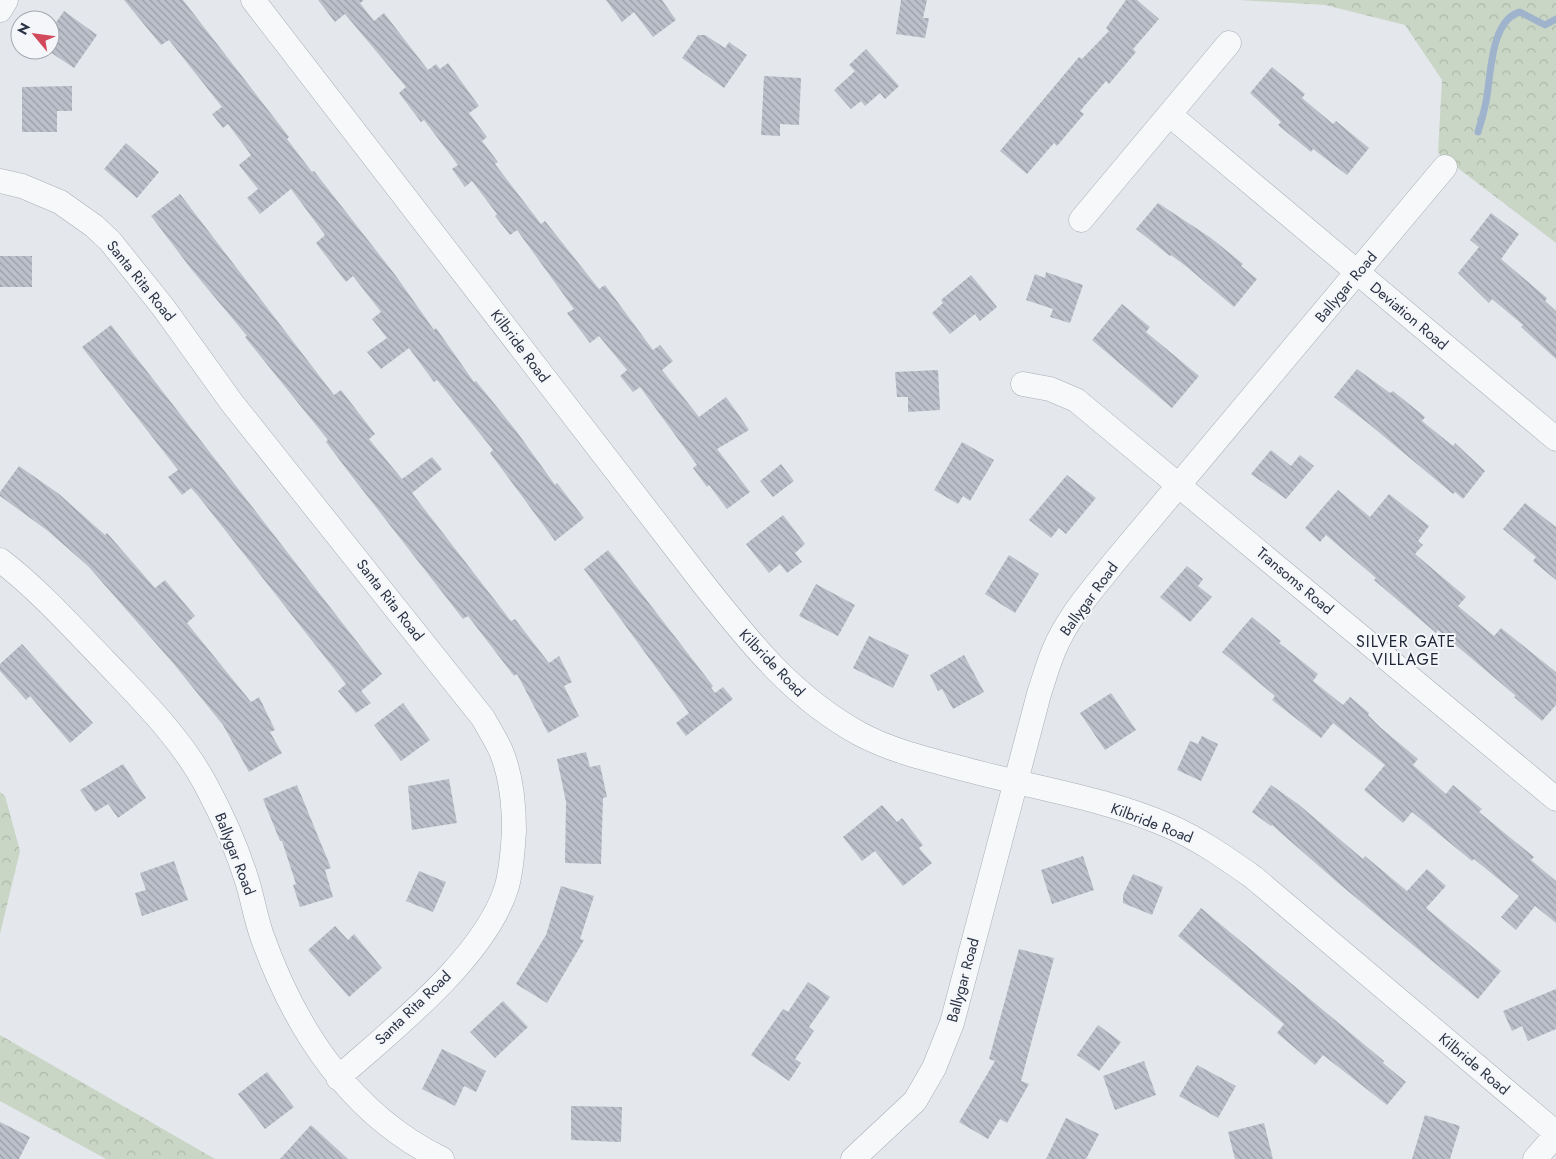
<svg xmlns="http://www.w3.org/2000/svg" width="1556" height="1159" font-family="Jost,sans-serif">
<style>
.forest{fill:url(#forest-crowns)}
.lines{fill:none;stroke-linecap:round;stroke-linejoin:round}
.stream{stroke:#9fb4cc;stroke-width:7}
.building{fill:url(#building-back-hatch)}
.minor-casing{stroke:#a9aeb7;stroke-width:25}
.minor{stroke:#f7f8fa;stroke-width:24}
.labels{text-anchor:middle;stroke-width:4;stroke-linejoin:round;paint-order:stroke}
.street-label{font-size:15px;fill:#2b3445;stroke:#f4f6f9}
.neighbourhood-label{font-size:16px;letter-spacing:1px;fill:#1d2536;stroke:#f4f6f9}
</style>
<defs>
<pattern id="forest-crowns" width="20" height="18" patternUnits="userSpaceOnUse" patternTransform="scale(1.25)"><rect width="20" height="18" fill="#c9d6c5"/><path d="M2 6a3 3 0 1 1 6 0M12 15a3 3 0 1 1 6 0" fill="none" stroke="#adb8ab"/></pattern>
<pattern id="building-back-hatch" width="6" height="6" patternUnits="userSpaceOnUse" patternTransform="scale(1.25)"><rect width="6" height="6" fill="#bbc0ca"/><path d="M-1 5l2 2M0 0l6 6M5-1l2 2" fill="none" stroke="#989da6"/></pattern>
</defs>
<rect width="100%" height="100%" fill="#e4e7ec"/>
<!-- forest -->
<path class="forest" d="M1239,0H1556V243L1438,153L1442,80L1405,25L1325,5Z
M0,792L5,796L20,851L0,934Z
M0,1035L215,1159H106L0,1101Z"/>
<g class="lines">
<!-- stream -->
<path class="stream" d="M1478,132C1481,122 1484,112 1486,102C1491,77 1490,20 1520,12L1545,25L1556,19"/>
</g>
<!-- building -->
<path class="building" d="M124,0H183L289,137L287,139L312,172L314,171L396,276L434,330L436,328L474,382L476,381L517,432L555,485L557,483L584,518L555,541L490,453L493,450L437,380L434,382L409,348L381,369L367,352L387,338L372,319L381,312L353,276L346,282L316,243L325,235L291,189L260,214L247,198L258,189L239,165L251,155L228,124L223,128L212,114L222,107L169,40L161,45Z
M318,0H364L360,3L374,21L384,13L428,70L436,64L440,69L448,63L479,106L469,113L487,137L482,141L498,162L495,164L541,224L545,221L599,289L605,285L653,350L660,345L673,361L662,370L699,417L726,397L741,418L749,430L717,449L750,492L727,509L709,485L707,487L693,468L697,465L640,387L633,392L620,376L627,370L599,336L590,343L567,313L574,309L517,230L510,235L495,216L497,214L472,181L465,187L452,169L458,165L424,120L421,122L399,93L406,87L345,14L335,22Z
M606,0H662L676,20L653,37L634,12L622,22Z
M901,0H927L923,18H929L925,38L896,34Z
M1126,0H1137L1159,19L1133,49L1136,52L1109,84L1106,81L1080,111L1084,114L1057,146L1054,143L1027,174L1000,151L1079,57L1082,59L1109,31L1106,28Z
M64,11L97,35L74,68L50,52V31Z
M698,35H705L725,48L729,42L747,55L724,88L682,58Z
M866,49L899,86L885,99L880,93L865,106L861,101L851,109L834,90L855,71L849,65Z
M1272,67L1305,94L1302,98L1333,124L1336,121L1369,148L1347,175L1313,149L1311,152L1278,125L1281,122L1250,93Z
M764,76L801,78L799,125L780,124V136L761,135Z
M72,86V111H57V132H22V87Z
M126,143L159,172L137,198L104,169Z
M180,194L334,395L341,390L375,434L369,439L402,479L432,457L442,469L412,493L511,621L515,619L549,663L559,656L572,682L564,686L579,716L548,733L517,674L514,676L468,616L463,619L354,479L326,442L328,440L245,337L247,336L192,270L151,216Z
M1158,203L1211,238L1243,264L1241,266L1257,279L1234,307L1187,267L1171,255L1170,256L1136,229Z
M1491,213L1519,234L1501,259L1547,298L1545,301L1556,311V359L1521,327L1523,325L1492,299L1489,303L1458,273L1479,247L1470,240Z
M0,256H32V287H0Z
M1046,272L1083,285L1070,323L1050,317L1053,309L1026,300L1035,274L1045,278Z
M971,275L997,307L980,321L975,314L950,334L932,313L943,303L941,300Z
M1122,304L1150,327L1146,332L1199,376L1172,408L1092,340Z
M111,325L382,674L361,691L371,703L356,713L338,691L346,684L199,497L191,488L182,495L168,477L178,470L82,347Z
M1357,369L1390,393L1393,391L1425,417L1422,421L1453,446L1455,443L1485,471L1463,499L1455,492L1453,494L1369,424L1334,397Z
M938,370L940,410L908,412V397H897L895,372Z
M962,442L994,460L970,501L963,496L958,504L934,490Z
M1271,450L1291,466L1300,455L1314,466L1286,499L1251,474Z
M781,464L794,481L773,497L760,481Z
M19,466L59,494L105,535L107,533L155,588L165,580L195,616L187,623L251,702L259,697L275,730L270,732L282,753L249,772L223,725L173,663L88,566L48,531L0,496V492Z
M1067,475L1096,498L1066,534L1059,528L1051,538L1029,520Z
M1338,490L1370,517L1389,494L1429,526L1418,541L1423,545L1415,554L1466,597L1458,606L1494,636L1501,628L1556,672V705L1542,721L1514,697L1516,696L1438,630L1436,633L1408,609L1374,580L1376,578L1326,535L1320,542L1305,528Z
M1525,503L1556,527V580L1533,561L1536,557L1503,529Z
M783,515L805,544L795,553L802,562L787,573L780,564L769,573L746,544Z
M608,550L713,686L711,688L715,693L723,687L733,699L686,736L676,723L689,713L584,569Z
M1009,555L1039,574L1015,613L985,594Z
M1187,566L1203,579L1198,586L1212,597L1190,622L1160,597Z
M816,584L855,605L838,636L799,616Z
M1252,617L1281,641L1279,643L1318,674L1313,681L1343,705L1350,697L1369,713L1368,715L1381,728L1418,759L1413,765L1446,794L1453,785L1482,809L1479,812L1534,857L1531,860L1556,881V923L1535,906L1516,930L1501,917L1519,896L1474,859L1472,861L1412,812L1403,823L1364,790L1385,765L1333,723L1321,738L1272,700L1275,696L1222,652Z
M869,636L909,655L893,688L853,668Z
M22,644L93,723L70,743L30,696L26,700L0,671V664Z
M964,655L984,692L953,709L942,689L938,691L930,675Z
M1111,693L1136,730L1105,750L1080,713Z
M403,703L430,740L401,761L374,725Z
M1202,736L1218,744L1201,781L1177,770L1190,741L1198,744Z
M586,752L590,767L600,765L607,797L603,798L601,864L565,863L566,802L557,759Z
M123,764L146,798L118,818L108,804L95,812L80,790Z
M449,779L457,823L412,830L408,786Z
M297,785L331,868L325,870L333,897L300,907L293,885L296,884L282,841H280L263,799Z
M1271,785L1298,804L1363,859L1365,856L1407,891L1427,869L1446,886L1426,908L1501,971L1478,999L1337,882L1272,825L1271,826L1252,812Z
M882,805L897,822L902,818L923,845L919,848L932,863L903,886L875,851L862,861L843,837Z
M1083,856L1094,890L1052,904L1041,870Z
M174,861L188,900L142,916L135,893L146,890L140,873Z
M419,871L446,882L433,912L406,901Z
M1133,874L1163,887L1152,915L1123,903V895Z
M561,886L594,896L580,939L584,940L547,1003L516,984L546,935Z
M1201,908L1384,1061L1383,1063L1406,1082L1387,1105L1323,1055L1315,1065L1277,1033L1284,1024L1178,936Z
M335,926L348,940L354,934L382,968L349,997L308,950Z
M1019,949L1054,958L1021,1081L1029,1084L1007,1123L1000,1119L988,1139L959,1122L995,1061L989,1059Z
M808,982L830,997L809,1027L814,1031L795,1059L801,1063L789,1081L751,1055L783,1009L788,1012Z
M1556,989V1029L1528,1041L1522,1026L1512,1031L1503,1011Z
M503,1001L528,1027L495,1058L470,1032Z
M1098,1025L1121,1042L1099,1071L1077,1055Z
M442,1049L486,1071L476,1092L464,1086L455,1106L422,1089Z
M1144,1061L1156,1095L1115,1110L1103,1076Z
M1197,1065L1236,1086L1218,1118L1179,1096Z
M267,1072L294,1107L265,1129L238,1094Z
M571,1106L622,1107L621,1142L571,1140Z
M1425,1115L1460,1126L1450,1159H1412Z
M1066,1118L1099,1134L1086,1159H1046Z
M0,1122L30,1137L19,1159H0Z
M1264,1123L1273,1159H1235L1228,1132Z
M311,1125L348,1159H280Z"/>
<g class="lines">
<defs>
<path id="minor" d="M253,0L705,586C751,644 794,698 860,734C894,752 931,760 968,770C1034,788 1105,798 1169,826C1199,839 1226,858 1253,877L1556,1133
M0,10L6,0
M1170,115L1556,439
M0,181L22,186L60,202L94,226L110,241L163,307L232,403L483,718C489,729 496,740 501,751C511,775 514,804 514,830C513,848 512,867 507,886C486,957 393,1029 338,1078
M1081,220L1229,43
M1023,384L1050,389L1076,400L1556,799
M0,560C38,589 72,627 105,661C142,700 183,740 208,789C224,819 238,851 248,884C253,901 256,919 262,936C295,1029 351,1115 442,1159
M853,1159L915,1101L934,1068L952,1023L1039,694C1044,679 1048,664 1054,650C1068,616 1094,588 1116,560L1445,167
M1535,1159L1556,1135"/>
</defs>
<!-- minor casing -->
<use href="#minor" class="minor-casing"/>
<!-- minor -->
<use href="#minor" class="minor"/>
</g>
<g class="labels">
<!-- street labels -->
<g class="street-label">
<text transform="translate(141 281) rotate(51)" y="5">Santa Rita Road</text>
<text transform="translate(1346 287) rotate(-50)" y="5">Ballygar Road</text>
<text transform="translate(1409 316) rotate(40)" y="5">Deviation Road</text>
<text transform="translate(520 346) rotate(53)" y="5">Kilbride Road</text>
<text transform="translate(1295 581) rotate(40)" y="5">Transoms Road</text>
<text transform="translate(1089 599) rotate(-54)" y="5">Ballygar Road</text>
<text transform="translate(390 600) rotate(52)" y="5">Santa Rita Road</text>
<text transform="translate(772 663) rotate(46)" y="5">Kilbride Road</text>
<text transform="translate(1152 823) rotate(21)" y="5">Kilbride Road</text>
<text transform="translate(235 854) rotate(69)" y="5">Ballygar Road</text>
<text transform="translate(963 980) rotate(-75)" y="5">Ballygar Road</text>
<text transform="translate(413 1008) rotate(-44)" y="5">Santa Rita Road</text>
<text transform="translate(1474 1064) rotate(40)" y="5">Kilbride Road</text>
</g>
<!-- neighbourhood labels -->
<g class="neighbourhood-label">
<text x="1406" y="647">SILVER GATE<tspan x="1406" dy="18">VILLAGE</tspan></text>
</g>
</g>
<!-- north arrow -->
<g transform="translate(35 35) rotate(299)"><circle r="24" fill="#f4f6f9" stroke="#a4a8b1"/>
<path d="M0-4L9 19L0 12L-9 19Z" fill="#d1495b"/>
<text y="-8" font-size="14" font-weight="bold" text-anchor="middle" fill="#2b3445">N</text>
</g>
</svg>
